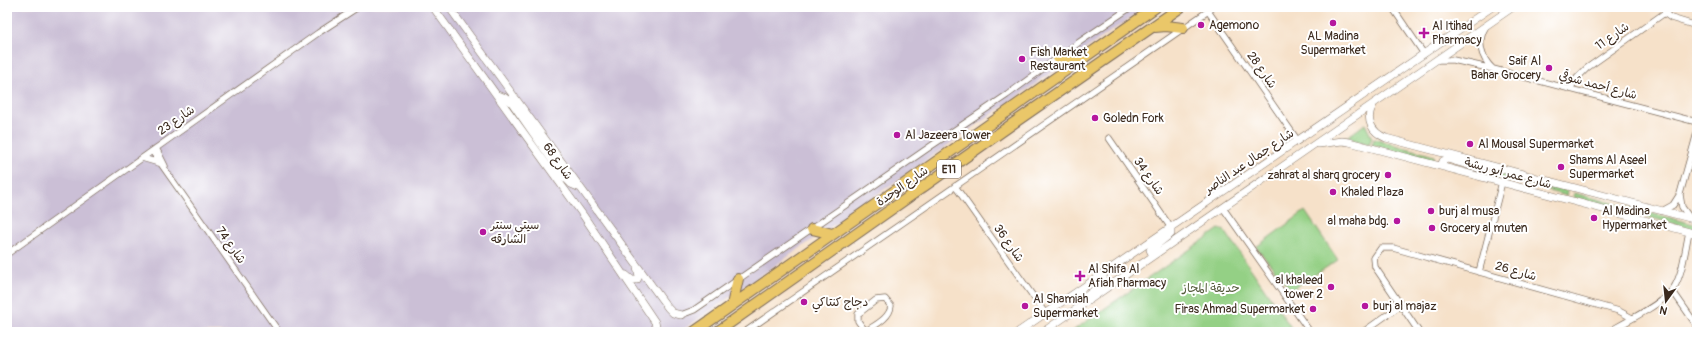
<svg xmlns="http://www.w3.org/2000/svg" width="1704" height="339" font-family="Pangolin,'Playpen Sans Arabic',sans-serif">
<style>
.industrial{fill:#cbbfd6}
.green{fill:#94d085;stroke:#687d52}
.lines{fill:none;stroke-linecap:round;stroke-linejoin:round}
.minor-casing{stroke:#7c6a5a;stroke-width:7}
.tertiary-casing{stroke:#7c6a5a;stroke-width:8}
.motorway-casing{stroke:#7c6a5a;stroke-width:12}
.minor{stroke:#fff;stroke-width:5.5}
.tertiary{stroke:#fff;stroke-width:7}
.motorway{stroke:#eac769;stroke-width:10}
.poi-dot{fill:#b5179e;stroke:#fff;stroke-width:1.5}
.labels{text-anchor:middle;stroke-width:4;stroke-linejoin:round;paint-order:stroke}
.shield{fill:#fff;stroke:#766a62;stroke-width:1}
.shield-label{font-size:11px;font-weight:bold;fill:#3b2a1e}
.poi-label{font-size:12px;fill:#3b2a1e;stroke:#fff;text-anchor:start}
.street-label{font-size:12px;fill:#3b2a1e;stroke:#fff}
.park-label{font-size:12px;fill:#565c3d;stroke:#fff}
</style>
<rect width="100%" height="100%" fill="#fff"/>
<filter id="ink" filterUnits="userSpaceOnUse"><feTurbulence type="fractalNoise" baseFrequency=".025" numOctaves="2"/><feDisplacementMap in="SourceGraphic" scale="8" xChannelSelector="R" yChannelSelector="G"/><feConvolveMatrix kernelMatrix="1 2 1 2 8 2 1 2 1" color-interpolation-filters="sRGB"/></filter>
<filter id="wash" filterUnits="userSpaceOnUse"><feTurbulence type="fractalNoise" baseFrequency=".012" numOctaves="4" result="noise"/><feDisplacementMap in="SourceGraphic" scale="16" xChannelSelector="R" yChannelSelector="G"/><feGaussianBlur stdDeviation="0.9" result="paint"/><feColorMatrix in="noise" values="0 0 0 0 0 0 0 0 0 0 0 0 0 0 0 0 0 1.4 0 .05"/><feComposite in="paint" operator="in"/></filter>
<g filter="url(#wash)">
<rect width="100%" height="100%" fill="#f6e1c9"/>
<!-- industrial -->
<path class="industrial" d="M7,7H1146L680,332H7Z"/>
<!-- green -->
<path class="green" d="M1365,124L1372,138L1369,144L1346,138Z
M1374,139L1434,156L1433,161L1372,145Z
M1497,173L1533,182L1531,186L1496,177Z
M1535,183L1568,191L1567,196L1534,187Z
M1574,193L1639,210L1638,214L1573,197Z
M1305,211L1338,260L1291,290L1256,247Z
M1642,211L1697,225V230L1641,215Z
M1219,229L1225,231L1294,332H1071Z"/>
</g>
<g filter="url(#ink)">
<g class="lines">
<defs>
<path id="minor" d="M1392,7L1424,54
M1208,11L1298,141
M1664,13L1671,18L1697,26
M1486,26C1477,41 1480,57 1493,69
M1437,60H1453L1493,69L1697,122
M1570,89L1577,78L1587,68L1673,7
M1109,138L1171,228
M156,148L165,166
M152,151L279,332
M142,158L159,163
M955,186L1045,313
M1680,195L1682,207L1690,218
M1223,208L1310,332
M1662,211L1673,205L1680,194L1697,133
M7,254L318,33L358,7
M1479,272L1502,182
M1672,290L1697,326
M681,315L694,310L931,146L1007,95L1078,43L1131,7
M866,331C875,325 890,318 891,306L885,299L876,300L858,314V321L866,332
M745,332L1214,7
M1363,332L1401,305
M1419,332L1375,267L1374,258L1381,248H1393L1619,311L1632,318
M1608,332C1624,323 1664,303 1673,289C1683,274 1685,250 1689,232"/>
<path id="tertiary" d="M433,7L583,215L655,322L657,332
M449,7L668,308L673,313L681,315
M497,95L504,97L512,103L564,177L571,184L578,187
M1373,105C1365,119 1371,132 1386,138L1697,220
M1319,144L1342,141L1349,142L1697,234
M1441,166L1443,161L1447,159L1478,168L1489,165
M1153,256L1150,250L1171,234V228
M626,275L632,280H637L639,276L637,268
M1082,305L1084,298L1104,282L1103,274
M1018,332L1492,7
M1043,332L1513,7"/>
<path id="motorway" d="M1155,27L1166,26L1183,28
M1058,58L1078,61
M812,229L833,234
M732,305L738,279
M694,332L1156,7
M717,332L1018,120L1181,7"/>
</defs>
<!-- minor casing -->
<use href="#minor" class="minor-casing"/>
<!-- tertiary casing -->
<use href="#tertiary" class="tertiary-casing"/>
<!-- motorway casing -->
<use href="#motorway" class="motorway-casing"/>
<!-- minor -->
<use href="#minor" class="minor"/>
<!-- tertiary -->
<use href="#tertiary" class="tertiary"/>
<!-- motorway -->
<use href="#motorway" class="motorway"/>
</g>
</g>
<!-- markers -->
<g class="poi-dot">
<circle cx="1333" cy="23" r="4"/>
<circle cx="1201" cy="25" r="4"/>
<path d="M1422 27h4v4h4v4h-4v4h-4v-4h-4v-4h4z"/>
<circle cx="1022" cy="59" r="4"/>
<circle cx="1549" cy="68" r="4"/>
<circle cx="1095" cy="118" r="4"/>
<circle cx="897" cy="135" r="4"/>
<circle cx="1470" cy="144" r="4"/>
<circle cx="1561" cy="167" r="4"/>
<circle cx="1388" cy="175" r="4"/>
<circle cx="1333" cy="192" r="4"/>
<circle cx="1431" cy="211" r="4"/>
<circle cx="1594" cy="218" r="4"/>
<circle cx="1397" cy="221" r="4"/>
<circle cx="1432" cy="228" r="4"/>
<circle cx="483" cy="232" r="4"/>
<path d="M1078 270h4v4h4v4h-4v4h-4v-4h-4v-4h4z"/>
<circle cx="1331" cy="287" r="4"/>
<circle cx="804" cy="302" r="4"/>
<circle cx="1025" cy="306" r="4"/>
<circle cx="1365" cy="306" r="4"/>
<circle cx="1313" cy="309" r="4"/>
</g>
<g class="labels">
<!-- shield labels -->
<rect class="shield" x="937" y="160" width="24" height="18" rx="3"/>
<g class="shield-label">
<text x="949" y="173">E11</text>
</g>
<!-- poi labels -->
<g class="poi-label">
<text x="1209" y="29">Agemono</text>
<text x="1432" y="30">Al Itihad<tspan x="1432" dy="14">Pharmacy</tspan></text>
<text x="1333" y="40" text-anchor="middle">AL Madina<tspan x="1333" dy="14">Supermarket</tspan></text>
<text x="1030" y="56">Fish Market<tspan x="1030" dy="14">Restaurant</tspan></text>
<text x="1541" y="65" text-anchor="end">Saif Al<tspan x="1541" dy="14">Bahar Grocery</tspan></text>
<text x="1103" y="122">Goledn Fork</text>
<text x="905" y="139">Al Jazeera Tower</text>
<text x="1478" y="148">Al Mousal Supermarket</text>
<text x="1569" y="164">Shams Al Aseel<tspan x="1569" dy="14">Supermarket</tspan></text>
<text x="1380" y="179" text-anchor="end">zahrat al sharq grocery</text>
<text x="1341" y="196">Khaled Plaza</text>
<text x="1439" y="215">burj al musa</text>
<text x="1602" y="215">Al Madina<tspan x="1602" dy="14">Hypermarket</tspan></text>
<text x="1389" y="225" text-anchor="end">al maha bdg.</text>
<text x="491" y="229">سيتي سنتر<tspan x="491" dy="14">الشارقه</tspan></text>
<text x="1440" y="232">Grocery al muten</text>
<text x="1088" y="273">Al Shifa Al<tspan x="1088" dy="14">Afiah Pharmacy</tspan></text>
<text x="1323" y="284" text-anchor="end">al khaleed<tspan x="1323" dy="14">tower 2</tspan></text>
<text x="1033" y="303">Al Shamiah<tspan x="1033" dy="14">Supermarket</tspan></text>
<text x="812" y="306">دجاج كنتاكي</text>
<text x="1373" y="310">burj al majaz</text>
<text x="1305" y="313" text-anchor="end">Firas Ahmad Supermarket</text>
</g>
<!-- street labels -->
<g class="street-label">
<text transform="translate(1612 36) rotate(-35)" y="4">شارع 11</text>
<text transform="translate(1262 70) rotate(55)" y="4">شارع 28</text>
<text transform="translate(1598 85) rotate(15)" y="4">شارع أحمد شوقي</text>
<text transform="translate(176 120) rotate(-35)" y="4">شارع 23</text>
<text transform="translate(558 161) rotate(55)" y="4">شارع 68</text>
<text transform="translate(1249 161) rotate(-34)" y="4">شارع جمال عبد الناصر</text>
<text transform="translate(1508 173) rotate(15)" y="4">شارع عمر أبو ريشة</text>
<text transform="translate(1149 176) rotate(55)" y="4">شارع 34</text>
<text transform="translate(902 186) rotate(-35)" y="4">شارع الوحدة</text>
<text transform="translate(1009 243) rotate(55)" y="4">شارع 36</text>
<text transform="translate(231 245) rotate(55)" y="4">شارع 74</text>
<text transform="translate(1516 271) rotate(16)" y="4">شارع 26</text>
</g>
<!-- park labels -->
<g class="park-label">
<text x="1211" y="292">حديقة المجاز</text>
</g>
</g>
<!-- margin -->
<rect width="1704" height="339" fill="none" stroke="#fff" stroke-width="24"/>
<!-- north arrow -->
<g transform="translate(1666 301) rotate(195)" stroke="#ffffff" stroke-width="3" paint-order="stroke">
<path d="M0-3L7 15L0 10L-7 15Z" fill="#3b2a1e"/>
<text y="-6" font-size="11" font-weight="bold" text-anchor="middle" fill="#3b2a1e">N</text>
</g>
</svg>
